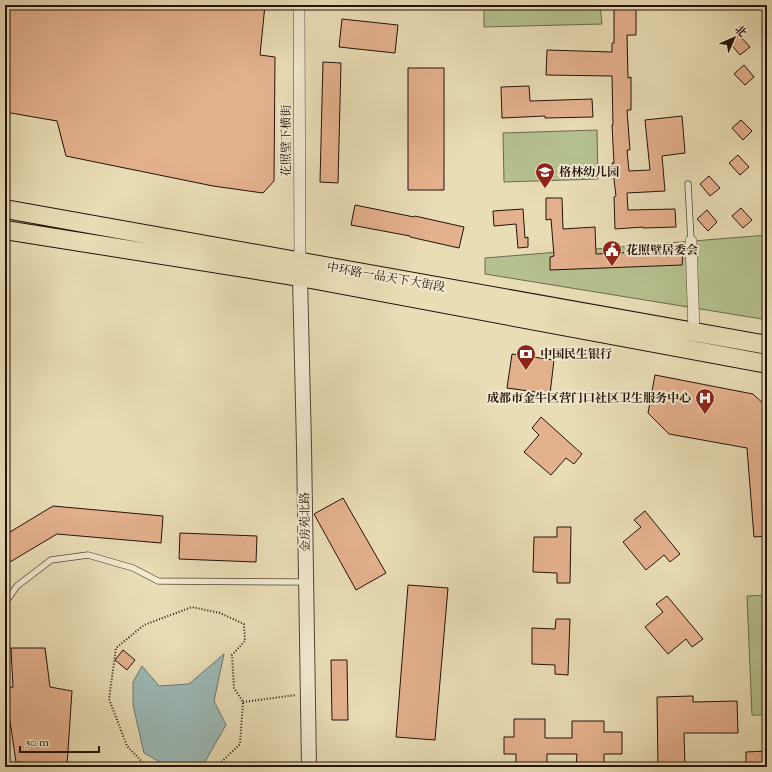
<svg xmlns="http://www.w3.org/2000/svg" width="772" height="772" font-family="'Sorts Mill Goudy','Noto Serif SC',serif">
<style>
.green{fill:#b5c18f;stroke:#6c6a4b}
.water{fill:#9cbab8;stroke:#6c7771}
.building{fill:#e4b18e;stroke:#241207}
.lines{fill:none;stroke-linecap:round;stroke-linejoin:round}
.service-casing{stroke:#554533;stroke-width:7}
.minor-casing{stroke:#554533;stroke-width:12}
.tertiary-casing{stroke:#554533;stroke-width:16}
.primary-casing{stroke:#241207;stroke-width:20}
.path{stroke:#241207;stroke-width:2;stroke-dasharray:1 2;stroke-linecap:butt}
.service{stroke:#f1e9d0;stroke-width:5.5}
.minor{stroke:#f1e9d0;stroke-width:11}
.tertiary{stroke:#f1e9d0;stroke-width:14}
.primary{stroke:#e9ddb6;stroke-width:18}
.labels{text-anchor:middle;stroke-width:4;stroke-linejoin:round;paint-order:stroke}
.street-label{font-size:12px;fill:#241207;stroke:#f1e9d0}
.poi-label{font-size:12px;font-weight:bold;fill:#241207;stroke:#f1e9d0;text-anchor:start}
</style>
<rect width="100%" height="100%" fill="#e9ddb6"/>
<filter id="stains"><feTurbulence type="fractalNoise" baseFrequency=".005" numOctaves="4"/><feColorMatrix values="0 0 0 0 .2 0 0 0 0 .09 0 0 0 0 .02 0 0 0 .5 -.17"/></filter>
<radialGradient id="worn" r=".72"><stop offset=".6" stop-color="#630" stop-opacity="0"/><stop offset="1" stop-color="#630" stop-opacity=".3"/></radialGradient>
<!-- green -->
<path class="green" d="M484,5H600L602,24L484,27Z
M597,130L598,179L504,182L503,133Z
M767,235V314L762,319L485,274V258Z
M767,595V715H752L747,596Z"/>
<!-- water -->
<path class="water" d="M224,654L214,701L226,725L202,767H169L144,753L133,705V682L142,666L159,686L189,684Z"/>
<!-- building -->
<path class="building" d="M5,5H265L260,55L275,57L274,181L263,193L213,186L66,156L57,121L5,112Z
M614,5H636V35H627L628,78L631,77V110H627L630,150H627L629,171L650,170L645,120L682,116L685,153L662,156L665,191L627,193L628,210L675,209L676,227L643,228V227L615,229L614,197L616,196L612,163H614L612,125H613L612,76L546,75L547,50L612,52V43H614Z
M342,19L398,25L395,53L339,47Z
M739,35L750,47L740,55L730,43Z
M323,62L341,63L338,183L320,182Z
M744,65L754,77L745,85L734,74Z
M408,68H444V190H408Z
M529,86L530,101L592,99L593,117L545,118V116L502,118L501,87Z
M741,120L752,131L743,140L732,128Z
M738,155L749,167L740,175L729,163Z
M709,176L720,188L710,196L700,184Z
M546,198H562L563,229L595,227L596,254L683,250L682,265L550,270V257L554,256L551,219L546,220Z
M355,205L414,217L415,216L464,227L459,248L410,237V236L351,225Z
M741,208L752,220L743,228L732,216Z
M523,209L525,238L528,237V247L518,248L516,224L494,226L493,211Z
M707,210L717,222L708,231L697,219Z
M512,354L554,360L550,394L507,388Z
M655,375L753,394L767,407V536L754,537L747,448L669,434L648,413Z
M541,417L582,454L574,464L566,458L551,475L524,452L539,435L532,428Z
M343,498L386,573L356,590L314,514Z
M53,506L163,516L161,543L57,534L5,565V535Z
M645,511L680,554L670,562L664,555L646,570L623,542L641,527L634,520Z
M557,527H571L570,583H557V573L533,572L534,537H557Z
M180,533L257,536L256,562L179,559Z
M408,585L448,588L435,740L396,737Z
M667,596L703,639L692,647L686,639L668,654L645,627L663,612L656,604Z
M556,619H570L568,675L555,674V665L532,664V628L555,629Z
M11,648H45L50,687L72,691L67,765L16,762L10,721L5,720V688L13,687Z
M123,650L135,660L127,670L115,660Z
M331,660H347L348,720H332Z
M693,696V702L737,701L738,733H684L685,767H658L657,697Z
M514,719H545V738H572V721H604V732H622V754H604V767H576L577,754H547V767H516V754H504V737H514Z
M767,751V767H746V752Z"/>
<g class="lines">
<defs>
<path id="service" d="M688,184L691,241
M5,603L17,586L51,560L88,555L133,568L158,581L306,582"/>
<path id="minor" d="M299,5L300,266
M691,241L694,332"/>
<path id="tertiary" d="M300,277L304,446L309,767"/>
<path id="primary" d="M5,209L767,345
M5,230L300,277L767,364"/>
</defs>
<!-- service casing -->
<use href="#service" class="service-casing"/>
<!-- minor casing -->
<use href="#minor" class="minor-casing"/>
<!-- tertiary casing -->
<use href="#tertiary" class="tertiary-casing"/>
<!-- primary casing -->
<use href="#primary" class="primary-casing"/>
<!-- path -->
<path class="path" d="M243,702L296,695
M147,767L127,746L109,699L116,648L144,625L192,607L220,613L244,624L245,641L232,655L234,688L243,702L240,744L216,767"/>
<!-- service -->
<use href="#service" class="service"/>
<!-- minor -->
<use href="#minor" class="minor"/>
<!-- tertiary -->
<use href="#tertiary" class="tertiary"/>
<!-- primary -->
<use href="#primary" class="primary"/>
</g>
<!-- icons -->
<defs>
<symbol id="school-pin" viewBox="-11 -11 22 30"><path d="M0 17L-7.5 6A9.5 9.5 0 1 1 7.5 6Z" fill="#8f2418" stroke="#f1e9d0"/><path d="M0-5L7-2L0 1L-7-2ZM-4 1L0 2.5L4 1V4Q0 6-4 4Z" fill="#fff"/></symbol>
<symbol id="civic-pin" viewBox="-11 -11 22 30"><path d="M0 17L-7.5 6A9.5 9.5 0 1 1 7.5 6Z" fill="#8f2418" stroke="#f1e9d0"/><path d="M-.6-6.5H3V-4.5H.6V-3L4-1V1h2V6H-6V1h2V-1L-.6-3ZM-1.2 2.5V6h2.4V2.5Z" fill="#fff"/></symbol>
<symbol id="bank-pin" viewBox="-11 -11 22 30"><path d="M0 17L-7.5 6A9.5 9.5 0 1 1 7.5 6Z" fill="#8f2418" stroke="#f1e9d0"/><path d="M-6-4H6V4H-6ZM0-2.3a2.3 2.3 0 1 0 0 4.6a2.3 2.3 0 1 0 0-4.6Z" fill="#fff"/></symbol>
<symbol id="hospital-pin" viewBox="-11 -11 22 30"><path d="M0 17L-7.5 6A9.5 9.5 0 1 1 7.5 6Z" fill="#8f2418" stroke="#f1e9d0"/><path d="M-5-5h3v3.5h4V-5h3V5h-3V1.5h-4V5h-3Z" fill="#fff"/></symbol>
</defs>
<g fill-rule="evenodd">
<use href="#school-pin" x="534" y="161" width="22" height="30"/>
<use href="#civic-pin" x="601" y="239" width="22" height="30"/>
<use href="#bank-pin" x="515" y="343" width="22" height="30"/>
<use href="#hospital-pin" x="694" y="387" width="22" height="30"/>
</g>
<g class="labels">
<!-- street labels -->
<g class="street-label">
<text transform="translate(286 141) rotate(-90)" y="4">花照壁下横街</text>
<text transform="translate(386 277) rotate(10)" y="4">中环路一品天下大街段</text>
<text transform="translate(305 522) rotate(-91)" y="4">金房苑北路</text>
</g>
<!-- poi labels -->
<g class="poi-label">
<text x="559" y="176">格林幼儿园</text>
<text x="626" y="254">花照壁居委会</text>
<text x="540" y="358">中国民生银行</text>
<text x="691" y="402" text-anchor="end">成都市金牛区营门口社区卫生服务中心</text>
</g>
</g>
<!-- margin -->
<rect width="772" height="772" fill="none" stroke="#e9ddb6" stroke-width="20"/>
<rect x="6" y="6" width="760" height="760" fill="none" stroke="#241207" stroke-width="2"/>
<rect x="10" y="10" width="752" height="752" fill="none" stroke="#241207"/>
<!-- north arrow -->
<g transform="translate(734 38) rotate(45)" stroke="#f1e9d0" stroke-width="3" paint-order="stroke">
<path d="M0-3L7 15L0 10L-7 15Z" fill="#241207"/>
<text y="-6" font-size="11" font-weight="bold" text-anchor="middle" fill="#241207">北</text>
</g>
<!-- scale -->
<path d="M20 746v6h79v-6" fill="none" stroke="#241207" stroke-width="2"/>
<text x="26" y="746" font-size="12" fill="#241207" stroke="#f1e9d0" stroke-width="3" paint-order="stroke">50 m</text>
<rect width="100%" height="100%" filter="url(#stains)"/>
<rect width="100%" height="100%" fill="url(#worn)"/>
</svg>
